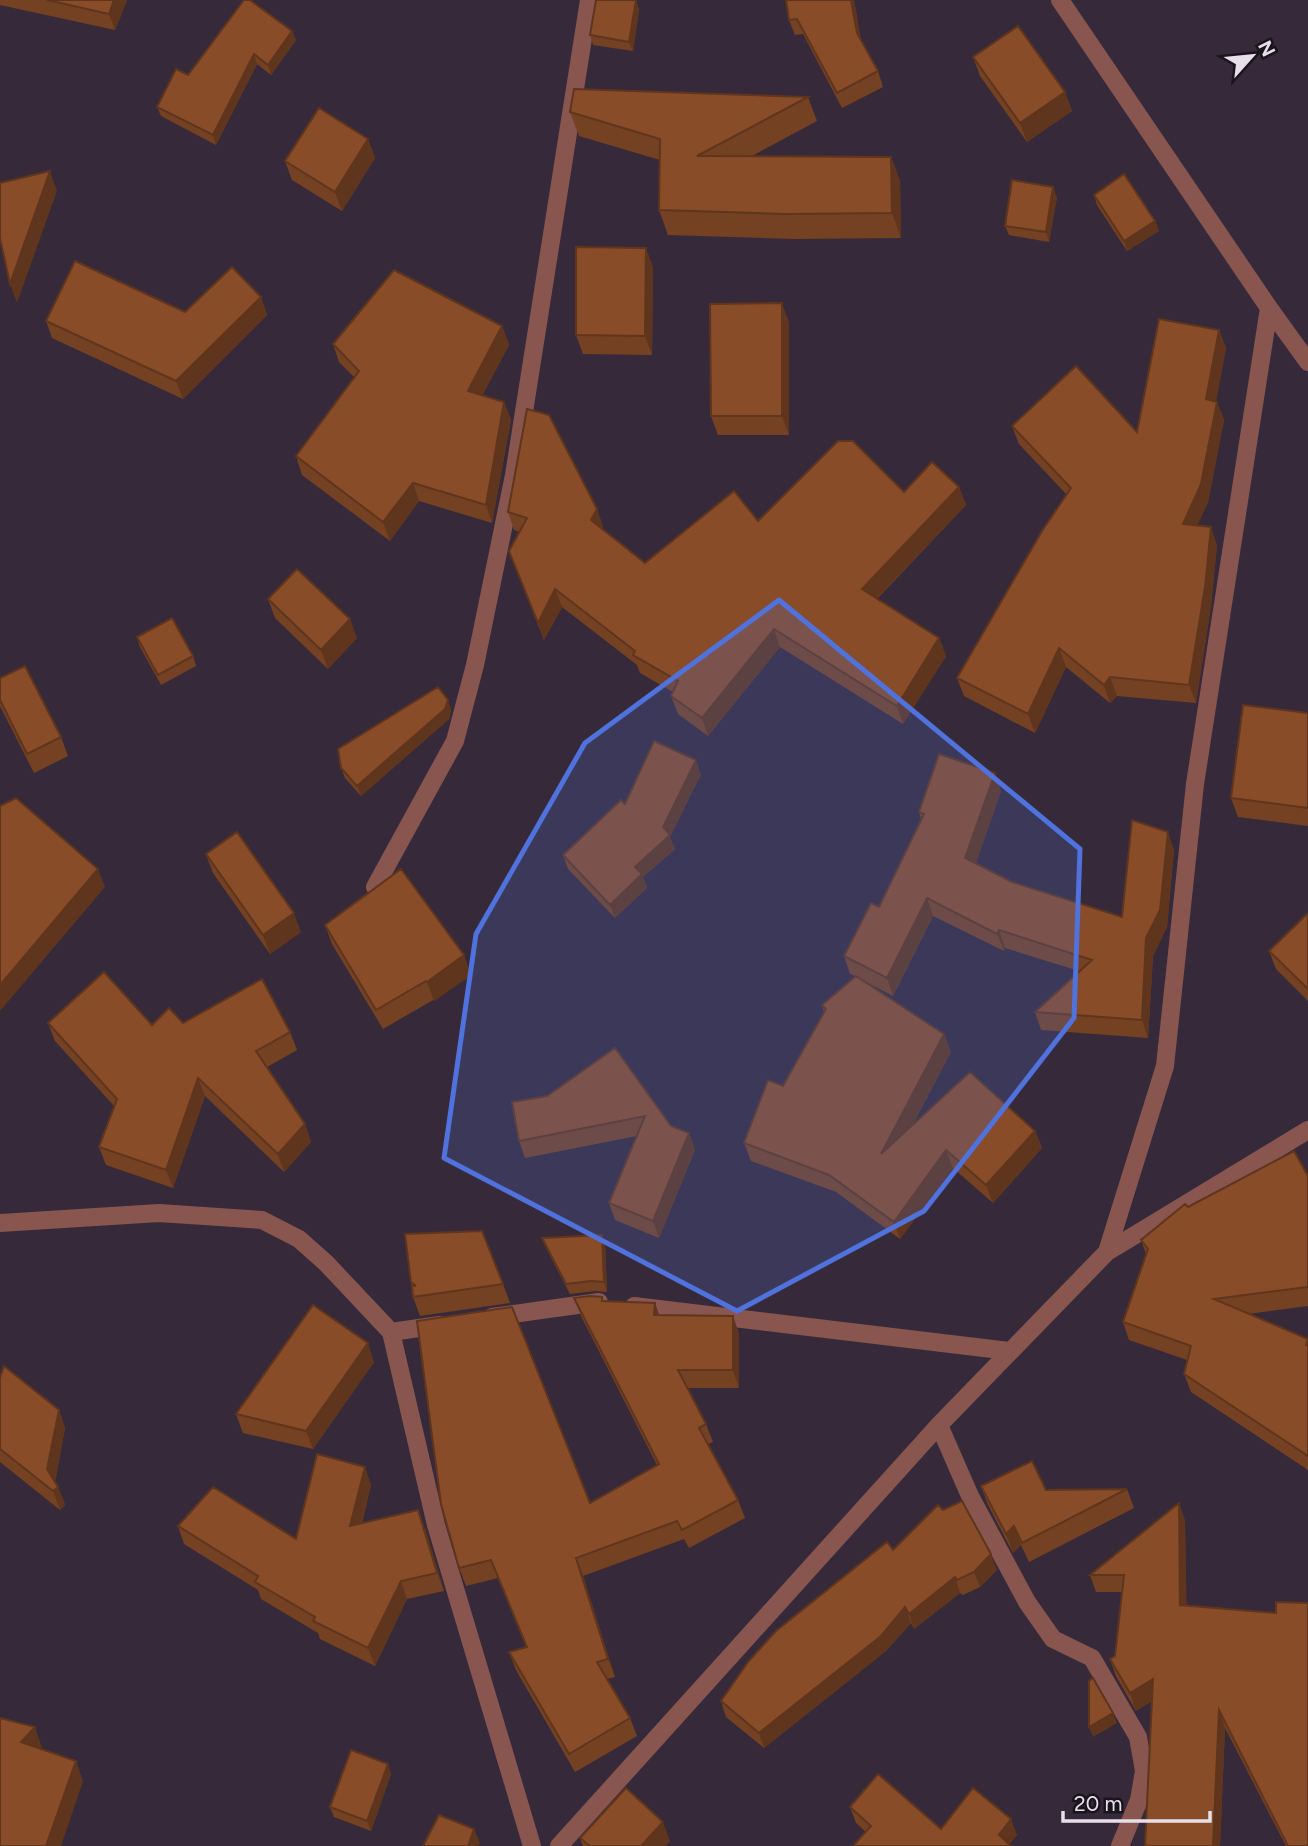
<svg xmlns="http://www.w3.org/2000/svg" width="1308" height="1846" font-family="Figtree,sans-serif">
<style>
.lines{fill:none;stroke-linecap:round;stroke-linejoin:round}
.street{stroke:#89564f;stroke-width:18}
.wall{fill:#754123}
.shaded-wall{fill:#5f351d}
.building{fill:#884c29;stroke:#5f351d;stroke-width:2}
.marked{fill:#5072dc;fill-opacity:0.2;stroke:#5072dc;stroke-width:5;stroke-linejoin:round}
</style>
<rect width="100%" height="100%" fill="#362a3a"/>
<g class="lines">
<!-- street -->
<path class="street" d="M1060,0L1269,308L1308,362
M375,887L455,741L475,665L514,475L589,0
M0,1223L159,1213L262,1220L299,1239L326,1263L391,1332L436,1525L532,1846
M1107,1252L1308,1130
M634,1306L1009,1351
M492,1317L599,1302
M391,1332L440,1325
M939,1425L970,1496L1027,1602L1053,1639L1092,1658L1138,1737L1144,1771L1139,1800L1120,1846
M559,1846L939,1425L1107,1252L1165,1066L1195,784L1269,308"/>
</g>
<!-- wall -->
<path class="wall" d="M0,0H127L115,30L0,5Z
M636,0L639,10L633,51L593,45L590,35Z
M854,0L861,41L878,71L883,87L842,108L803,34L795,35L789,20Z
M292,31L296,40L271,75L257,64L216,145L161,116L157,107L188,75Z
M973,57L1065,92L1072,111L1027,142L980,76Z
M808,97L817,121L752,156L891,157L900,181L901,238L793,239L668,235L659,210L660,160L579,136L570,112Z
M368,139L375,158L342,211L292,180L285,161Z
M1094,195L1155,221L1159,231L1127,251L1097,205Z
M1057,197L1049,242L1009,235L1005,226Z
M653,267L652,355L583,354L576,335Z
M261,297L267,315L183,399L52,338L46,321L185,312Z
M789,322V435H718L711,416Z
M502,326L509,345L482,395L504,402L511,420L492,523L419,501L390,541L302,475L296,456L354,377L339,362L333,344Z
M1219,330L1226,348L1216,401L1217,402L1224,420L1208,502L1197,525L1217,545L1211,606L1196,703L1117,696L1110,703L1066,667L1035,733L964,696L957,678L1067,495L1019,444L1012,426L1137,432Z
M959,487L966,505L877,599L939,638L946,656L903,724L780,647L708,736L678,714L671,696L673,692L640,673L637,665L562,607L544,640L509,551L520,532L514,530L508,512L597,509L603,527L602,529L645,563L758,521L904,492Z
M268,599L357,638L328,669L275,618Z
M137,637L193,656L196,666L161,685L140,647Z
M0,678L61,737L68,756L34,773L0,706Z
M451,710L449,719L361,796L345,778L341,768Z
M1308,713V826L1238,817L1231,798Z
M701,774L670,837L675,849L643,877L647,888L615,918L568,869L563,855L625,804Z
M1001,791L976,863L1012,882L1122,917L1174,850L1167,927L1153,956L1148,1038L1041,1030L1035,1012L1079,971L1005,948L1004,951L933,916L893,996L862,980L944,1034L951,1052L912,1126L1035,1131L1042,1148L993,1203L953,1168L900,1239L836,1192L751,1161L744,1143L783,1086L824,1012L822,1005L855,976L850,974L844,956L879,907L921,819L919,812Z
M206,854L301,932L270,954L213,873Z
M1308,913V1001L1276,969L1269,951Z
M325,925L471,975L434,1001L433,1000L383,1029L332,944Z
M48,1023L152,1025L183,1023L290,1032L297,1050L267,1067L305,1124L311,1142L284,1172L205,1096L173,1188L106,1165L99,1147L114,1106L55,1041Z
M615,1048L671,1126L689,1133L695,1150L659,1238L615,1220L609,1203L637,1136L525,1158L519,1141L547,1096Z
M1308,1176V1306L1248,1314L1308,1339V1470L1191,1392L1184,1374L1187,1360L1129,1340L1123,1322L1146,1254L1141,1240L1188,1207Z
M542,1238L605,1245L607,1292L595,1291L570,1294L546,1248Z
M411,1282L503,1284L510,1303L420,1316L413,1297Z
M574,1298L603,1301L655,1303L659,1315L733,1316L739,1334V1388H688L706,1424L713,1442L708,1444L738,1500L745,1518L689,1548L684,1539L583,1576L615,1677L607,1679L630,1718L637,1736L575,1772L516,1670L509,1652L526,1647L498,1578L466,1586L459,1568L590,1503L657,1465L581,1316Z
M374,1362L313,1449L243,1433L236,1414Z
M0,1378L59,1410L65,1428L55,1482L58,1487L65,1505L60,1510L0,1462Z
M371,1485L362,1523L425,1528L444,1591L407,1599L375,1666L320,1639L318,1633L261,1599L258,1590L184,1544L178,1526L296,1539Z
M981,1486L1046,1490L1127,1489L1134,1508L1029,1562L1021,1545L1013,1553L988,1505Z
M1179,1503L1185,1521L1186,1605L1308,1846H1286L1225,1728L1220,1846H1145L1152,1701L1136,1711L1116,1676L1110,1659L1115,1656L1122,1592H1096L1090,1575Z
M893,1550L997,1570L980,1587L963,1595L960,1593L914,1629L911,1623L886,1651L764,1748L726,1717L721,1701Z
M391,1774L371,1831L334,1817L330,1807Z
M850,1807L941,1829L1017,1835L1009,1844L866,1832L856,1823Z
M580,1838L670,1841L665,1846H583Z"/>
<!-- shaded-wall -->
<path class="shaded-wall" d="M114,0H127L115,30L109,14Z
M636,0L639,10L633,51L629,42Z
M851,0H854L862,48L857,33Z
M292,31L296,40L271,75L268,65Z
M254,54L257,64L216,145L213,135Z
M1065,92L1072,111L1027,142L1020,123Z
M368,139L375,158L342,211L335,192Z
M891,157L900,181L901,238L892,213Z
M50,171L57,191L17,303L10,284Z
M1053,187L1057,197L1049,242L1046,232Z
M1155,221L1159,231L1127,251L1124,241Z
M646,248L653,267L652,355L645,336Z
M261,297L267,315L183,399L176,381Z
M782,303L789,322V435L782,416Z
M502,326L509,345L475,410L468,391Z
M1219,330L1226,348L1213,418L1206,399Z
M504,402L511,420L492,523L486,505Z
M1217,402L1224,420L1208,502L1190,542L1183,524Z
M413,483L419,501L390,541L383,522Z
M959,487L966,505L868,607L862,589Z
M597,509L603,527L598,538L591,520Z
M1211,527L1217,545L1211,606L1196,703L1189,685Z
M555,589L562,607L544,640L538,623Z
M350,619L357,638L328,669L321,650Z
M774,629L780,647L708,736L702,718Z
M939,638L946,656L903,724L897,706Z
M1059,648L1066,667L1035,733L1028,714Z
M1110,677L1117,696L1110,703L1104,685Z
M448,700L451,710L449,719L361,796L357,786Z
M696,760L701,774L670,837L675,849L643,877L647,888L615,918L610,905L663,827Z
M995,773L1001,791L972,875L965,858Z
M1168,832L1174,850L1167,927L1153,956L1148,1038L1142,1020L1146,938Z
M98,869L105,887L0,1011V985Z
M927,898L933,916L893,996L887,978Z
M294,913L301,932L270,954L263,935Z
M999,930L1005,948L1004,951L997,934Z
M464,955L471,975L434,1001L427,982Z
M944,1034L951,1052L887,1172L881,1154Z
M198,1078L205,1096L173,1188L166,1170Z
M305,1124L311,1142L284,1172L278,1154Z
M1035,1131L1042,1148L993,1203L986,1185Z
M689,1133L695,1150L659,1238L653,1221Z
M946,1150L953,1168L900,1239L894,1222Z
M602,1235L605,1245L607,1292L604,1282Z
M655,1303L661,1321L654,1315Z
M733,1316L739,1334V1388L733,1370Z
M368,1343L374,1362L313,1449L306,1431Z
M59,1410L65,1428L54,1488L47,1469Z
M365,1467L371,1485L356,1543L350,1526Z
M58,1487L65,1505L60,1510L53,1491Z
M1179,1503L1185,1521L1187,1622L1180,1605Z
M418,1510L425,1528L444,1591L437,1573Z
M1014,1526L1021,1545L1013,1553L1006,1534Z
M991,1554L997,1570L980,1587L974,1572Z
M576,1558L583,1576L615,1677L608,1659Z
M955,1577L960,1593L914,1629L909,1614Z
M401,1581L407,1599L375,1666L368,1648Z
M905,1607L911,1623L886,1651L764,1748L759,1733Z
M1153,1679L1159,1697L1136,1711L1130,1693Z
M1219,1710L1225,1728L1220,1846H1213Z
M1113,1713L1117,1723L1093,1737L1089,1727Z
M35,1727L42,1748L29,1763L21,1742Z
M76,1761L83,1781L61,1846H46Z
M388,1764L391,1774L371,1831L367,1821Z
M1011,1819L1017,1835L1008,1846L999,1835Z
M663,1822L670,1841L665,1846H641Z
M474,1829L480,1843L478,1846H468Z"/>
<!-- building -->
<path class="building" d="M47,0H114L109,14Z
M244,0H250L292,31L268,65L254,54L213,135L157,107L176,69L188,75Z
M596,0H636L629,42L590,35Z
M786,0H851L857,33L878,71L837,93L797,19L789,20Z
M1018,26L1065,92L1020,123L973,57Z
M574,89L808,97L697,156L891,157L892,213L784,214L659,210L660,139L570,112Z
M319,108L368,139L335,192L285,161Z
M50,171L10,284L0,238V183Z
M1124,174L1155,221L1124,241L1094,195Z
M1012,180L1053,187L1046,232L1005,226Z
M576,247L646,248L645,336L576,335Z
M75,261L185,312L232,267L261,297L176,381L46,321Z
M394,270L502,326L468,391L504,402L486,505L413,483L383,522L296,456L359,371L333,344Z
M782,303V416H711L710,304Z
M1159,319L1219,330L1206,399L1217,402L1201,484L1183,524L1211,527L1205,587L1189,685L1110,677L1104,685L1059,648L1028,714L957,678L1042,531L1071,488L1012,426L1076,366L1137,432Z
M527,409L549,415L597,509L591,520L645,563L734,491L758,521L838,441H853L904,492L932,462L959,487L862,589L939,638L897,706L774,629L702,718L671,696L678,681L633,655L635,651L555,589L538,623L509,551L527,518L508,512Z
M297,569L350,619L321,650L268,599Z
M172,618L193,656L158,675L137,637Z
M25,666L61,737L27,754L0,700V678Z
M438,687L448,700L445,709L357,786L341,768L338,749Z
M1243,705L1308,713V808L1231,798Z
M654,741L696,760L663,827L670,835L635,867L642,874L610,905L563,855L621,800L625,804Z
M939,754L995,773L965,858L1012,882L1122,917L1132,820L1168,832L1160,910L1146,938L1142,1020L1035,1012L1092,960L999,930L997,934L927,898L887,978L844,956L871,903L879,907L924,814L919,812Z
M16,798L98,869L0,985V806Z
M237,832L294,913L263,935L206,854Z
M401,869L464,955L427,982L426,981L376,1010L325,925Z
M1308,913V989L1269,951Z
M104,972L152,1025L169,1008L183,1023L262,979L290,1032L256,1051L305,1124L278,1154L198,1078L166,1170L99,1147L117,1099L48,1023Z
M856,976L944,1034L881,1154L970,1072L1035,1131L986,1185L946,1150L894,1222L829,1175L744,1143L768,1080L783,1086L826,1009L822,1005Z
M615,1048L671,1126L689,1133L653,1221L609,1203L645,1116L519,1141L512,1102L547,1096Z
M1294,1151L1308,1176V1287L1214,1299L1308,1339L1306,1345L1308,1346V1456L1184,1374L1191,1346L1123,1322L1148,1249L1141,1240L1185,1204L1188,1207Z
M482,1231L503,1284L413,1297L412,1285L416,1286L411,1282L405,1234Z
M602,1235L604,1282L591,1281L566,1284L542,1238Z
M590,1296L602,1297V1301L655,1303L654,1315L733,1316V1370H678L706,1424L699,1428L738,1500L682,1530L677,1521L576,1558L608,1659L597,1662L630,1718L569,1754L509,1652L527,1647L491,1560L459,1568L441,1504L417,1321L512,1307L590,1503L659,1464L574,1298Z
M313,1305L368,1343L306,1431L236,1414Z
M4,1366L59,1410L47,1469L58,1487L53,1491L0,1449V1378Z
M317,1454L365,1467L350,1526L418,1510L437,1573L401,1581L368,1648L313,1621L315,1617L255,1582L258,1576L178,1526L213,1487L296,1539Z
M1032,1461L1046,1490L1127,1489L1022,1543L1014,1526L1006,1534L981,1486Z
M962,1501L991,1554L974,1572L957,1580L955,1577L909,1614L905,1607L881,1636L759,1733L721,1701L748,1662L776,1631L887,1542L893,1550L938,1505L943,1510Z
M1179,1503L1180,1605L1276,1613V1602L1308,1603V1846H1288L1219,1710L1213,1846H1145L1153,1679L1130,1693L1110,1659L1115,1656L1124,1575H1090Z
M1093,1678L1113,1713L1089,1727V1681Z
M0,1718L35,1727L21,1742L76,1761L46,1846H0Z
M351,1750L388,1764L367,1821L330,1807Z
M878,1774L941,1829L973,1788L1011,1819L999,1835L1011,1846H853L871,1826L850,1807Z
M626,1788L663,1822L641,1846H590L580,1838Z
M439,1815L474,1829L468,1846H423Z"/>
<!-- marked area -->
<path class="marked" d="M779,600L1080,849L1074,1018L924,1211L737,1311L444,1158L476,934L585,743Z"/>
<!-- north arrow -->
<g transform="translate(1252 56) rotate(63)" stroke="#1a151c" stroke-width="5" paint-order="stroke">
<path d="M0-5L12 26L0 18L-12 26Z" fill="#e7dfea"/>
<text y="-10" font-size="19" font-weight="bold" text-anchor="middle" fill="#e7dfea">N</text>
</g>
<!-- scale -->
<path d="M1063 1811v10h147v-10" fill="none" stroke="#e7dfea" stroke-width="3.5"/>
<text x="1074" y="1811" font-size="21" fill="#e7dfea" stroke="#1a151c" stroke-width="5" paint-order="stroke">20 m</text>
</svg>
